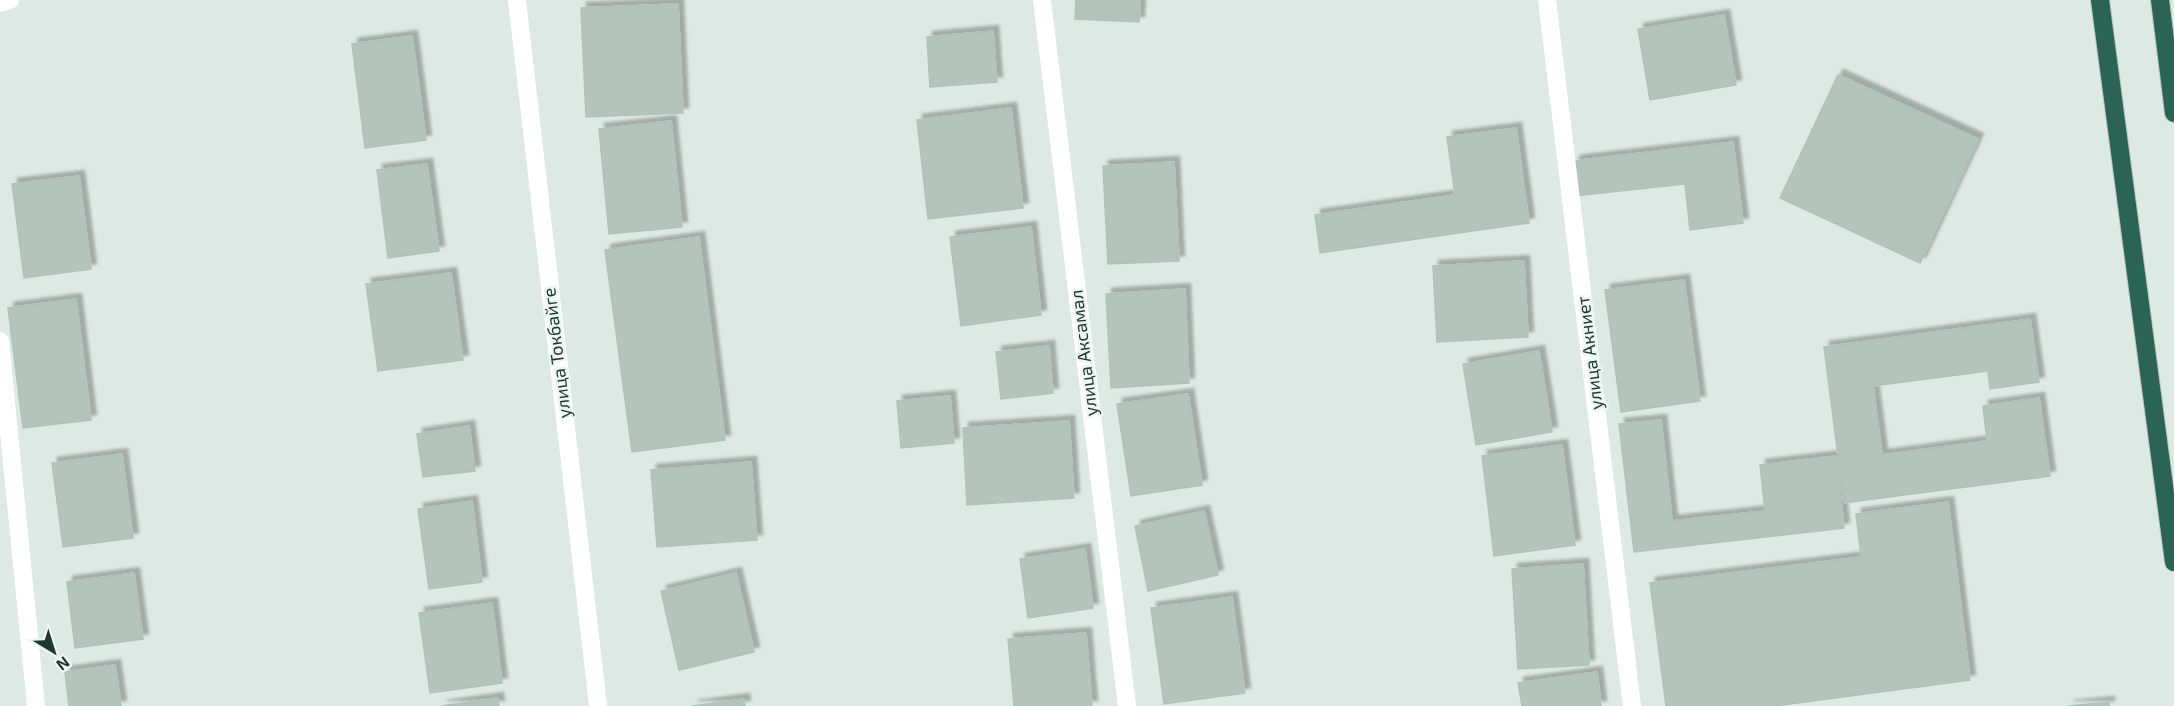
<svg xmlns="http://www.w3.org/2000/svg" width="2174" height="706" font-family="'Exo 2',sans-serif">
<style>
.building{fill:#b3c4bb;stroke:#b0c3b9;stroke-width:1.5;filter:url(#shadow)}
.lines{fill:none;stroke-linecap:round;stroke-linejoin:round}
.highway-casing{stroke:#bcc3c1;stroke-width:20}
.minor{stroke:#fff;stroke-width:18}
.highway{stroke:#2b6454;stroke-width:18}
.labels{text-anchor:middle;stroke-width:5;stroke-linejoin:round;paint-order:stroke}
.street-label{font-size:18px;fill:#1f382f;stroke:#edf6f1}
</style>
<defs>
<filter id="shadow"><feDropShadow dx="5.5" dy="-5.5" stdDeviation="1.5" flood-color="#0004"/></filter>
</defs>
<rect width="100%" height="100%" fill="#dde9e3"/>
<!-- building -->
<path class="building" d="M1076,0H1140L1139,22L1075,19Z
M678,4L683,113L586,117L581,8Z
M1724,15L1736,85L1650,100L1638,29Z
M993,31L997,82L930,87L927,37Z
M412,36L426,140L365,148L352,44Z
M1838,75L1978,139L1920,263L1780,198Z
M1011,108L1023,208L928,219L917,120Z
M671,121L682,227L609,234L599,129Z
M1516,128L1529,223L1320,253L1315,215L1455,195L1447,137Z
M1733,142L1743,223L1690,230L1685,184L1575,196L1574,161Z
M1174,162L1179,261L1108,264L1103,166Z
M427,164L439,251L388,258L377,170Z
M79,176L91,269L24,278L12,184Z
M1031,227L1041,315L961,326L950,237Z
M699,237L725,440L632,452L605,250Z
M1524,261L1528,337L1437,342L1433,266Z
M451,273L463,360L378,371L366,284Z
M1684,280L1700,401L1621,412L1605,290Z
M1185,289L1189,383L1111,388L1106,294Z
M76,299L91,420L23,428L8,308Z
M2030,319L2039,382L1990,389L1988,371L1873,386L1882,455L1987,441L1983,406L2039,398L2050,476L1844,503L1824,347Z
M1049,346L1053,393L1001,399L996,352Z
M1539,351L1552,432L1476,445L1463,364Z
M1188,394L1202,485L1131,496L1117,404Z
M950,396L954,443L901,448L897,401Z
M1661,420L1672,521L1765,511L1760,465L1836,456L1844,528L1634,552L1619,424Z
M1069,421L1074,498L967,505L963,428Z
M469,426L475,471L423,477L417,434Z
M1562,445L1575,545L1494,556L1482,456Z
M122,454L133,538L63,547L52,463Z
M751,462L757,540L657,547L651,470Z
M472,501L482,582L429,589L418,509Z
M1948,502L1970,680L1775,706H1666L1650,583L1861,557L1856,514Z
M1204,511L1218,575L1148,591L1135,526Z
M1085,549L1093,608L1028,618L1020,559Z
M1583,564L1589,665L1518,669L1512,569Z
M134,573L143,639L75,648L67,582Z
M736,573L754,652L679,670L661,591Z
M1232,597L1245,693L1164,704L1151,608Z
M492,603L502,683L430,693L419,613Z
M1086,633L1092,706H1014L1008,639Z
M115,665L121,706H69L65,672Z
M1597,672L1601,706H1522L1518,683Z
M498,698L499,706H441Z
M744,699L745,706H692Z
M2109,702V706H2068Z"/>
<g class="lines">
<defs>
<path id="highway" d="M2100,0L2174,562
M2160,0L2174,113"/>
</defs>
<!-- highway casing -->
<use href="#highway" class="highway-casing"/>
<!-- minor -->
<path class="minor" d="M517,0L598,706
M1042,0L1127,706
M1547,0L1632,706
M0,3L10,0
M0,341L36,706"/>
<!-- highway -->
<use href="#highway" class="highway"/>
</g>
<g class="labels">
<!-- street labels -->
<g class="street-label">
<text transform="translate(557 353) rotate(-97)" y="6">улица Токбайге</text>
<text transform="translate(1084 353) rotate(-97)" y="6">улица Аксамал</text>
<text transform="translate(1590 353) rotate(-97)" y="6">улица Акниет</text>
</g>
</g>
<!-- north arrow -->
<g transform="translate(54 652) rotate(142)" stroke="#edf6f1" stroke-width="4.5" paint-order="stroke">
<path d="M0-4.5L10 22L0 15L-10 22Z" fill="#1f382f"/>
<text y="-9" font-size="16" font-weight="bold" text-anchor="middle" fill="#1f382f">N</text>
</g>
</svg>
